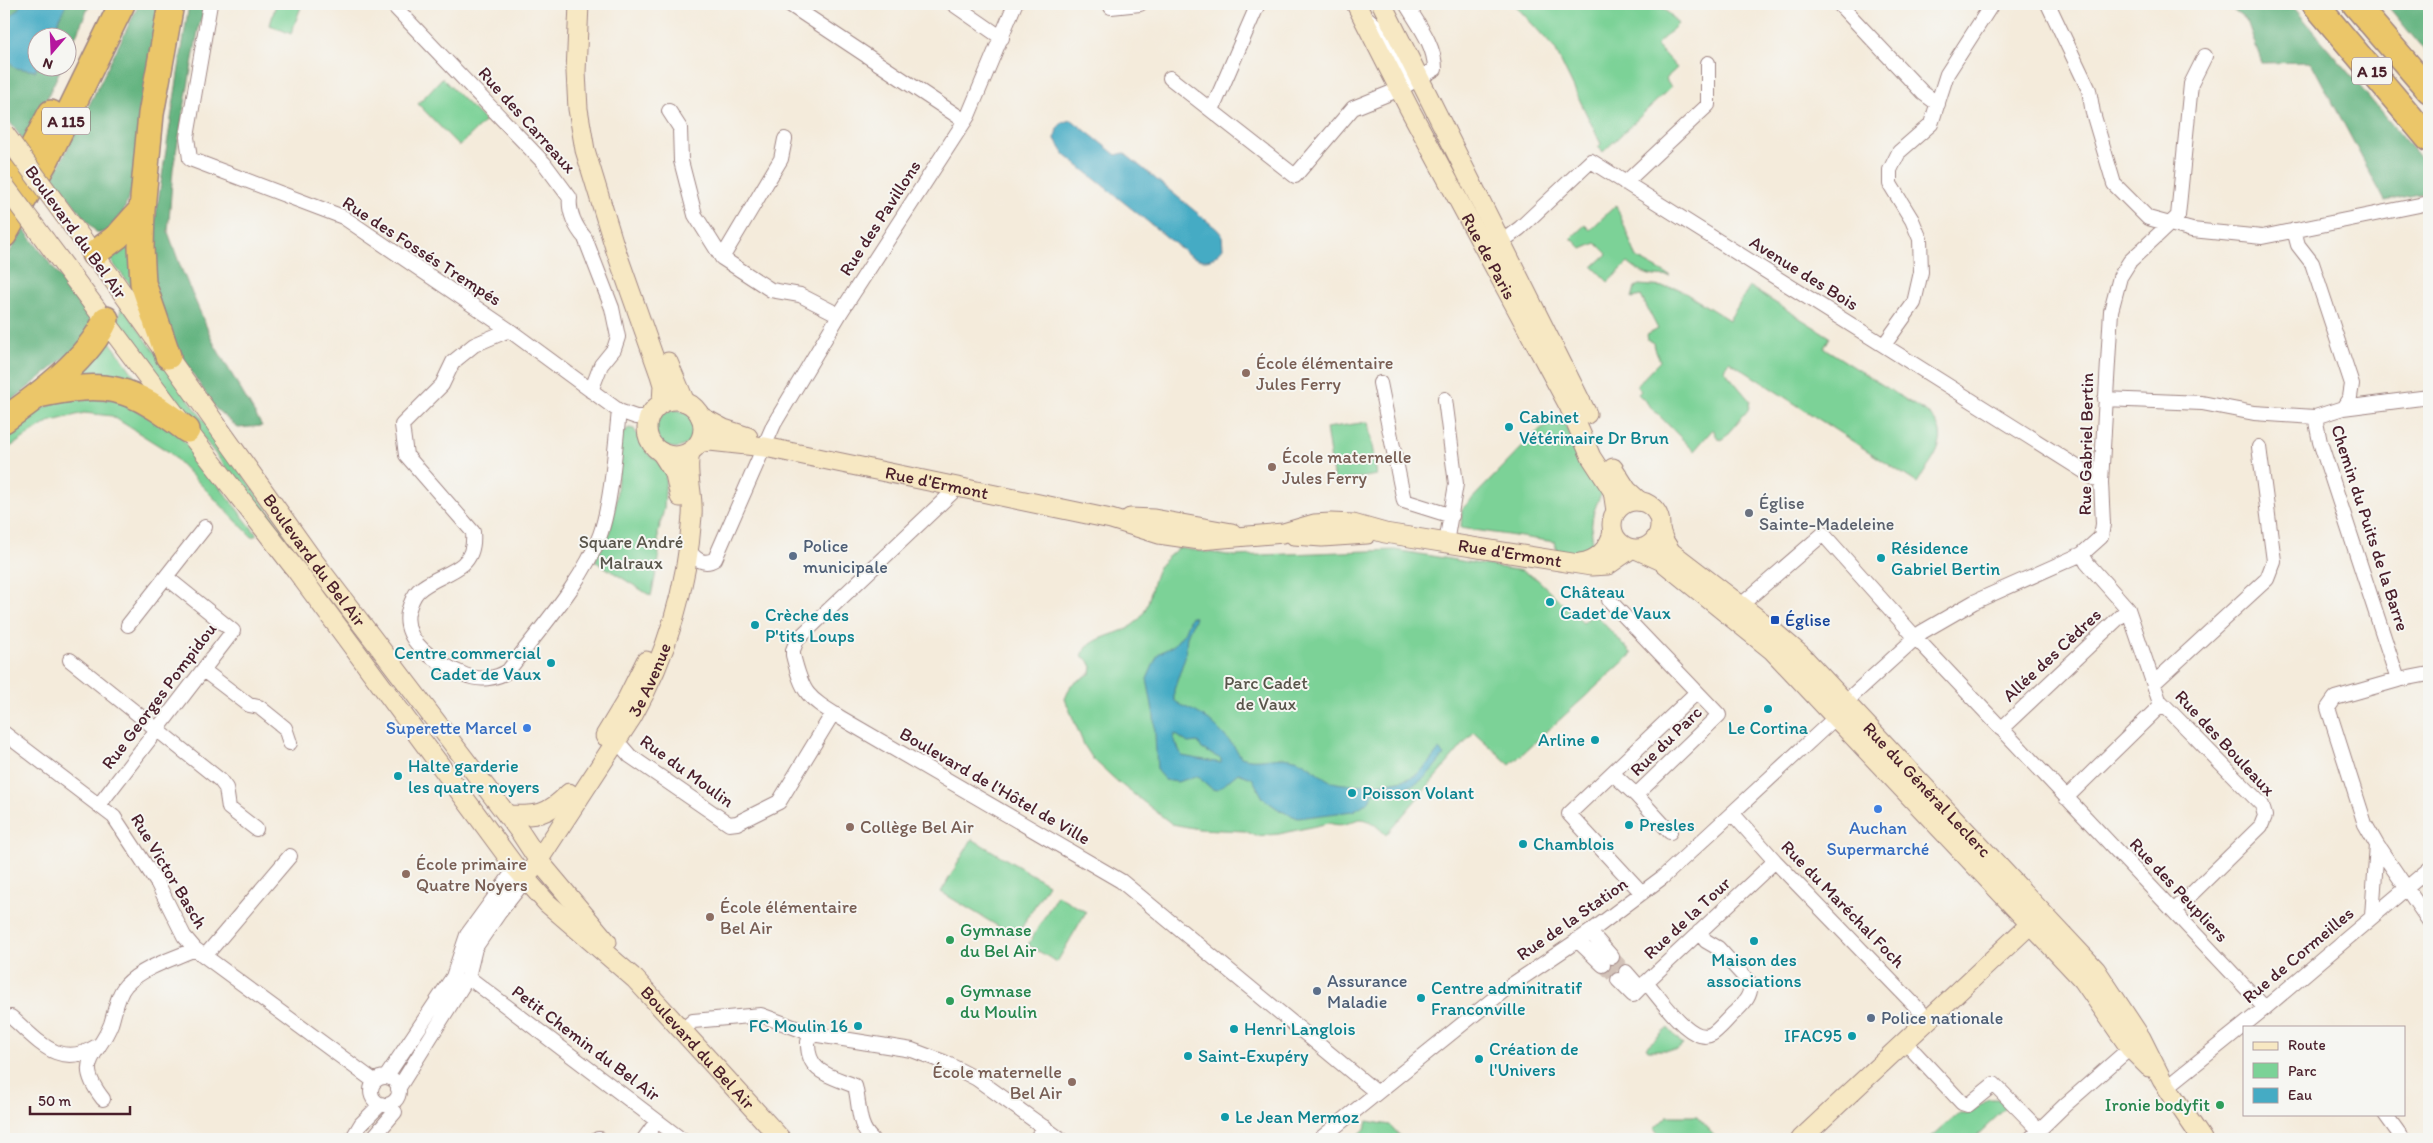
<svg xmlns="http://www.w3.org/2000/svg" width="2433" height="1143" font-family="Itim,sans-serif">
<style>
.green{fill:#7bd297;stroke:#627861}
.forest{fill:#64b480;stroke:#576a56}
.water{fill:#45abc4;stroke:#486578;fill-rule:evenodd}
.lines{fill:none;stroke-linecap:round;stroke-linejoin:round}
.street-tunnel{stroke:#d2c2b8;stroke-width:14;stroke-dasharray:14 7;stroke-linecap:butt}
.street-casing{stroke:#9f8583;stroke-width:16}
.secondary-casing{stroke:#9f8583;stroke-width:21}
.highway-casing{stroke:#9f8583;stroke-width:28}
.street{stroke:#fff;stroke-width:14}
.secondary{stroke:#f7e8c3;stroke-width:19}
.highway{stroke:#ebc669;stroke-width:25}
.secondary-bridge-casing{stroke:#9f8583;stroke-width:21;stroke-linecap:butt}
.secondary-bridge{stroke:#f7e8c3;stroke-width:19}
.education-dot{fill:#8d6e63;stroke:#f6f6f2;stroke-width:2}
.culture-dot{fill:#0f9aa8;stroke:#f6f6f2;stroke-width:2}
.worship-dot{fill:#6b7280;stroke:#f6f6f2;stroke-width:2}
.service-dot{fill:#5c6f8a;stroke:#f6f6f2;stroke-width:2}
.transit-dot{fill:#1a4fb4;stroke:#f6f6f2;stroke-width:2}
.shop-dot{fill:#3f7fe0;stroke:#f6f6f2;stroke-width:2}
.leisure-dot{fill:#2e9e5b;stroke:#f6f6f2;stroke-width:2}
.labels{text-anchor:middle;stroke-width:4;stroke-linejoin:round;paint-order:stroke}
.shield{fill:#f6f6f2;stroke:#7e6067;stroke-width:1}
.shield-label{font-size:16px;font-weight:bold;fill:#4a1f2b}
.street-label{font-size:18px;fill:#4a1f2b;stroke:#f6f6f2}
.education-label{font-size:18px;fill:#785e54;stroke:#f6f6f2;text-anchor:start}
.culture-label{font-size:18px;fill:#0d838f;stroke:#f6f6f2;text-anchor:start}
.worship-label{font-size:18px;fill:#5b616d;stroke:#f6f6f2;text-anchor:start}
.park-label{font-size:18px;fill:#59554b;stroke:#f6f6f2}
.service-label{font-size:18px;fill:#4e5e75;stroke:#f6f6f2;text-anchor:start}
.transit-label{font-size:18px;fill:#164399;stroke:#f6f6f2;text-anchor:start}
.shop-label{font-size:18px;fill:#366cbe;stroke:#f6f6f2;text-anchor:end}
.leisure-label{font-size:18px;fill:#27864d;stroke:#f6f6f2;text-anchor:start}
</style>
<rect width="100%" height="100%" fill="#f6f6f2"/>
<filter id="ink" filterUnits="userSpaceOnUse"><feTurbulence type="fractalNoise" baseFrequency=".02" numOctaves="2"/><feDisplacementMap in="SourceGraphic" scale="10" xChannelSelector="R" yChannelSelector="G"/><feConvolveMatrix kernelMatrix="1 2 1 2 8 2 1 2 1" color-interpolation-filters="sRGB"/></filter>
<filter id="wash" filterUnits="userSpaceOnUse"><feTurbulence type="fractalNoise" baseFrequency=".0096" numOctaves="4" result="noise"/><feDisplacementMap in="SourceGraphic" scale="20" xChannelSelector="R" yChannelSelector="G"/><feGaussianBlur stdDeviation="1.12" result="paint"/><feColorMatrix in="noise" values="0 0 0 0 0 0 0 0 0 0 0 0 0 0 0 0 0 1.4 0 .05"/><feComposite in="paint" operator="in"/></filter>
<g filter="url(#wash)">
<rect width="100%" height="100%" fill="#f4ebdb"/>
<!-- green -->
<path class="green" d="M276,4H302L291,34L270,25Z
M1518,4H1660L1678,24L1656,45L1677,68L1665,79L1671,87L1603,152L1598,147L1601,144L1555,49L1516,6Z
M442,78L485,121L459,146L418,104Z
M1616,205L1637,258L1670,276C1652,278 1641,274 1628,263L1608,282L1593,267L1607,254L1596,243L1582,249L1571,238L1585,225L1590,230Z
M130,236L141,298L111,261L112,254Z
M1639,285L1677,288L1729,320L1750,287L1830,337L1824,348L1930,415C1954,439 1931,461 1917,483L1729,361L1724,370L1750,401L1748,410L1722,440L1717,437L1713,429L1694,451L1638,394L1641,391L1636,386L1660,361L1653,343L1648,340L1647,335L1658,329L1641,296L1632,298L1635,287Z
M122,306L308,566V570L243,491L117,322Z
M108,339L147,393L67,381Z
M115,399L177,432L257,535L252,537L169,452L112,416L84,413L48,422L4,451V431L29,415L61,400Z
M656 429a19 19 0 1 1 38 0a19 19 0 1 1-38 0Z
M1560,416L1602,493C1592,511 1589,526 1594,546L1579,553L1557,552L1555,542L1461,528L1462,509L1539,430Z
M1368,422L1377,475L1334,482L1326,428Z
M629,428L634,429L649,455L657,460L666,473L664,509L658,533L659,559L651,596L595,561L609,534L616,503L621,434Z
M1178,548L1235,556L1395,550L1522,571L1537,579L1583,623L1594,613L1632,654L1510,765L1474,732L1386,835C1354,802 1357,832 1329,823L1279,834L1256,836L1245,831L1199,829L1172,824L1118,782L1093,759L1084,745L1065,699L1071,685L1091,673L1092,667L1089,661L1082,656C1089,635 1119,637 1135,623C1152,610 1149,584 1159,567C1163,560 1172,554 1178,548Z
M972,839L1048,884L1016,937L941,892Z
M1057,895L1086,912L1057,962L1028,945Z
M1668,1028L1683,1045L1677,1050H1648L1646,1047Z
M1989,1099H1998L2007,1107L1973,1139H1929L1954,1117L1959,1114H1968Z
M1667,1116H1697L1718,1139H1664L1654,1129Z
M1367,1121L1390,1125L1403,1139H1354L1365,1129Z"/>
<!-- forest -->
<path class="forest" d="M4,4H90L68,53V38H38V68H61L26,144L4,114Z
M139,4H164L132,189L123,213L106,233L96,232L53,178Z
M189,4H206L199,26L173,169L168,232L181,268L214,344L262,426L238,428L215,408L189,368L164,324L147,272Z
M2225,4H2291L2429,169V192L2385,201L2311,62L2262,63L2247,21Z
M2386,4H2429V56Z
M24,229L95,323L77,348L4,407V261Z"/>
<!-- water -->
<path class="water" d="M22,4H66L51,37L38,38L36,71L15,68L4,54V25Z
M1072,120L1116,155L1124,153L1217,229L1222,235L1223,248C1212,262 1204,263 1189,255L1065,155L1055,139L1057,128L1063,122Z
M1191,616L1195,617L1187,636L1185,657L1174,690V700C1182,707 1192,709 1201,715C1212,721 1236,747 1241,757C1258,763 1273,755 1290,758C1308,760 1317,776 1333,782C1347,787 1399,784 1412,777C1423,772 1431,759 1439,750L1444,755C1417,790 1416,785 1374,793L1368,802L1353,811L1298,818L1281,811L1271,804L1263,798L1252,778L1238,773L1217,790L1212,789L1197,776L1177,782L1165,780L1157,771L1154,716L1147,679L1158,654L1174,645L1184,633ZM1175,734L1188,743L1198,742L1202,749L1221,759V763L1182,756L1174,739Z"/>
</g>
<g filter="url(#ink)">
<g class="lines">
<!-- street-tunnel -->
<path class="street-tunnel" d="M1612,957L1626,972
M1603,965L1618,980"/>
<defs>
<path id="street" d="M210,4L187,137L190,159L343,217L509,330L619,411L636,417H650
M392,4L544,163L570,198C568,212 576,228 585,238L612,308L618,337L614,349L601,365L591,391
M789,4L965,121
M953,4L1002,38
M1839,4L1923,93L1938,104
M2048,4L2089,90L2093,113L2114,184L2148,218L2192,230L2262,237L2429,203
M1111,7L1140,4
M1366,17L1381,30L1408,84
M1170,78L1295,176L1353,108L1400,89L1435,69C1435,45 1418,24 1406,4
M1212,110L1258,4
M669,111L680,128L681,161L695,215L722,258L771,290L800,295L839,315
M1625,183L1708,105V63
M2294,230L2298,245L2312,263L2352,384L2350,397L2343,408
M1500,243L1520,228L1591,161L2101,482
M722,258L781,159L785,139
M509,330L474,345L453,362L442,385L402,425L406,455L473,532C474,543 473,555 463,564C450,575 431,579 418,591C413,596 410,605 408,612C402,644 439,664 465,675C479,681 496,679 508,671C538,631 583,582 600,535C612,501 615,448 619,411
M1884,345L1914,303L1921,272L1920,239L1912,220L1890,184V170L1899,152L1931,124L1947,74L1992,4
M1380,383L1404,501L1452,516
M1445,399L1456,484L1446,543
M2105,399L2202,403L2254,413L2315,417L2343,408L2429,397
M2315,417L2320,442L2398,680L2335,698L2328,708L2365,824L2377,845L2429,921
M957,488L797,640L793,650V655C803,695 807,697 841,718L1121,881L1376,1092
M689,548C693,559 704,566 715,559L774,424L841,312L968,116L1015,4
M2082,554L2087,563L2128,609L2159,700L2262,805L2265,816L2261,826L2174,911
M1609,600L1719,715L1636,795L1670,832
M1741,605L1823,534L1916,638L2265,1008
M128,625L205,527
M70,660L220,780L226,788L229,808L256,829
M203,670L249,705L259,707L285,728L290,743
M2398,680L2429,674
M2154,683L2267,579L2274,561L2259,447
M2001,729L2128,609
M4,733L114,817L158,884L184,936L195,949L374,1081
M617,741L630,756L729,824L737,823L779,802L833,713
M1612,773L1636,795
M2066,798L2157,709L2165,706
M99,805L233,631L166,577
M1732,813L1775,861L1928,1019
M1642,893L1569,814L1697,692
M2372,916L2377,845
M1590,932L1612,957
M1577,940L1603,965
M205,956L290,856
M1626,972L1640,988L1775,861
M468,977L681,1139
M1618,980L1633,995L1640,988
M1646,982C1659,996 1691,1046 1712,1034C1720,1029 1728,1018 1735,1012C1744,1003 1752,996 1750,983L1718,948L1706,941L1699,932
M11,1017C39,1041 59,1070 97,1046
M684,1029L693,1021L761,1015L812,1034L808,1042C807,1074 832,1076 855,1086C860,1104 857,1126 872,1139
M812,1034L912,1050L944,1062L977,1079L1060,1139
M1904,1041L1962,1103L1968,1105L1994,1084L2039,1130
M386,1077L453,977L467,935L516,868
M371 1091a14 14 0 1 1 28 0a14 14 0 1 1-28 0Z
M2167,1087L2265,1008L2429,869
M398,1089L468,977L475,948L499,913L526,879
M103,1099C73,1060 98,1058 111,1024C115,1012 117,995 126,985C143,967 173,959 195,949
M2385,1114L2403,1139
M352,1139L361,1124L381,1104
M372,1139L395,1112
M598,1139H600
M644,1139L657,1121
M1036,1139L1045,1127
M1320,1139L1507,988L1590,932L1663,877L1836,717L1854,694L1922,632L1974,602L2082,554L2101,537L2103,524L2101,482L2111,311L2120,277L2130,261L2178,216L2191,84L2205,56
M2030,1139L2065,1105L2137,1042"/>
<g id="secondary">
<path d="M579,4L576,72L578,109L585,150L615,248L660,375L663,385L662,403"/>
<path id="s1" d="M1356,4L1409,108L1569,406L1591,457L1613,491L1616,511"/>
<path d="M1382,4L1587,414"/>
<path id="s2" d="M65,216L111,277L313,560L520,832L539,861L607,942"/>
<path id="s3" d="M45,240L187,430L296,570L516,868L547,903L635,979L781,1139"/>
<path d="M668,362L685,402"/>
<circle cx="675" cy="428" r="28"/>
<path d="M700,416L724,429L748,437"/>
<path id="s4" d="M699,443L710,441L765,447L1111,519L1159,534L1200,540L1283,533L1314,524L1331,523L1353,524L1385,533L1591,566L1608,565L1631,549"/>
<path d="M661,452L675,474L680,497"/>
<path d="M1613,468L1627,490L1639,501"/>
<circle cx="1636" cy="525" r="24"/>
<path d="M1130,518L1154,519L1232,533"/>
<path id="s5" d="M1660,530L1664,541L1671,552L1761,621L1801,655L2096,970L2141,1038L2162,1080L2202,1139"/>
<path d="M1294,535L1322,537L1367,534"/>
<path d="M1638,550L1662,561L1772,650L2083,980L2130,1048L2149,1067"/>
<path d="M1580,563C1597,561 1609,549 1613,532"/>
<path d="M605,736L625,703L646,661"/>
<path d="M507,815C537,816 547,816 569,793"/>
<path id="s6" d="M532,870L632,717C667,655 687,587 692,516C694,494 685,474 690,452"/>
<path d="M1801,1139L2038,917"/>
</g>
<path id="highway" d="M2315,4L2429,139
M2355,4L2429,90
M14,182L51,113
M4,235L46,160L122,4
M94,254L118,236L142,209
M168,356L143,283L141,248L142,209L151,114L171,4
M38,395C108,380 130,386 187,430
M4,420C38,396 90,358 106,319"/>
</defs>
<!-- street casing -->
<use href="#street" class="street-casing"/>
<!-- secondary casing -->
<use href="#secondary" class="secondary-casing"/>
<!-- highway casing -->
<use href="#highway" class="highway-casing"/>
<!-- street -->
<use href="#street" class="street"/>
<!-- secondary -->
<use href="#secondary" class="secondary"/>
<!-- highway -->
<use href="#highway" class="highway"/>
<defs>
<path id="secondary-bridge" d="M4,133L65,216
M4,185L45,240"/>
</defs>
<!-- secondary-bridge casing -->
<use href="#secondary-bridge" class="secondary-bridge-casing"/>
<!-- secondary-bridge -->
<use href="#secondary-bridge" class="secondary-bridge"/>
</g>
</g>
<!-- markers -->
<g class="education-dot">
<circle cx="1246" cy="373" r="5"/>
<circle cx="1272" cy="467" r="5"/>
<circle cx="850" cy="827" r="5"/>
<circle cx="406" cy="874" r="5"/>
<circle cx="710" cy="917" r="5"/>
<circle cx="1072" cy="1082" r="5"/>
</g>
<g class="culture-dot">
<circle cx="1509" cy="427" r="5"/>
<circle cx="1881" cy="558" r="5"/>
<circle cx="1550" cy="602" r="5"/>
<circle cx="755" cy="625" r="5"/>
<circle cx="551" cy="663" r="5"/>
<circle cx="1768" cy="709" r="5"/>
<circle cx="1595" cy="740" r="5"/>
<circle cx="398" cy="776" r="5"/>
<circle cx="1352" cy="793" r="5"/>
<circle cx="1629" cy="825" r="5"/>
<circle cx="1523" cy="844" r="5"/>
<circle cx="1754" cy="941" r="5"/>
<circle cx="1421" cy="998" r="5"/>
<circle cx="858" cy="1026" r="5"/>
<circle cx="1234" cy="1029" r="5"/>
<circle cx="1852" cy="1036" r="5"/>
<circle cx="1188" cy="1056" r="5"/>
<circle cx="1479" cy="1059" r="5"/>
<circle cx="1225" cy="1117" r="5"/>
</g>
<circle class="worship-dot" cx="1749" cy="513" r="5"/>
<g class="service-dot">
<circle cx="793" cy="556" r="5"/>
<circle cx="1317" cy="991" r="5"/>
<circle cx="1871" cy="1018" r="5"/>
</g>
<rect class="transit-dot" x="1770" y="615" width="10" height="10" rx="2.5"/>
<g class="shop-dot">
<circle cx="527" cy="728" r="5"/>
<circle cx="1878" cy="809" r="5"/>
</g>
<g class="leisure-dot">
<circle cx="950" cy="940" r="5"/>
<circle cx="950" cy="1001" r="5"/>
<circle cx="2220" cy="1105" r="5"/>
</g>
<g class="labels">
<!-- shield labels -->
<g class="shield">
<rect x="2352" y="57.5" width="40" height="27" rx="4"/>
<rect x="42" y="107.5" width="48" height="27" rx="4"/>
</g>
<g class="shield-label">
<text x="2372" y="77">A 15</text>
<text x="66" y="127">A 115</text>
</g>
<!-- street labels -->
<g class="street-label">
<text transform="translate(527 120) rotate(48)" y="6">Rue des Carreaux</text>
<text transform="translate(880 218) rotate(-57)" y="6">Rue des Pavillons</text>
<text transform="translate(76 232) rotate(54)" y="6">Boulevard du Bel Air</text>
<text transform="translate(422 251) rotate(33)" y="6">Rue des Fossés Trempés</text>
<text dy="6" stroke="none"><textPath href="#s1" startOffset="285">Rue de Paris</textPath></text>
<text transform="translate(1804 273) rotate(32)" y="6">Avenue des Bois</text>
<text transform="translate(2086 444) rotate(-89)" y="6">Rue Gabriel Bertin</text>
<text dy="6" stroke="none"><textPath href="#s4" startOffset="242">Rue d'Ermont</textPath></text>
<text transform="translate(2370 528) rotate(72)" y="6">Chemin du Puits de la Barre</text>
<text dy="6" stroke="none"><textPath href="#s4" startOffset="826">Rue d'Ermont</textPath></text>
<text dy="6" stroke="none"><textPath href="#s2" startOffset="425">Boulevard du Bel Air</textPath></text>
<text transform="translate(2052 655) rotate(-43)" y="6">Allée des Cèdres</text>
<text dy="6" stroke="none"><textPath href="#s6" startOffset="224">3e Avenue</textPath></text>
<text transform="translate(159 696) rotate(-53)" y="6">Rue Georges Pompidou</text>
<text transform="translate(1666 741) rotate(-44)" y="6">Rue du Parc</text>
<text transform="translate(2225 743) rotate(47)" y="6">Rue des Bouleaux</text>
<text transform="translate(687 771) rotate(36)" y="6">Rue du Moulin</text>
<text transform="translate(995 786) rotate(30)" y="6">Boulevard de l'Hôtel de Ville</text>
<text dy="6" stroke="none"><textPath href="#s5" startOffset="375">Rue du Général Leclerc</textPath></text>
<text transform="translate(169 871) rotate(59)" y="6">Rue Victor Basch</text>
<text transform="translate(2179 890) rotate(47)" y="6">Rue des Peupliers</text>
<text transform="translate(1843 904) rotate(46)" y="6">Rue du Maréchal Foch</text>
<text transform="translate(1687 918) rotate(-43)" y="6">Rue de la Tour</text>
<text transform="translate(1572 919) rotate(-35)" y="6">Rue de la Station</text>
<text transform="translate(2298 955) rotate(-40)" y="6">Rue de Cormeilles</text>
<text transform="translate(586 1043) rotate(37)" y="6">Petit Chemin du Bel Air</text>
<text dy="6" stroke="none"><textPath href="#s3" startOffset="1041">Boulevard du Bel Air</textPath></text>
</g>
<!-- education labels -->
<g class="education-label">
<text x="1256" y="369">École élémentaire<tspan x="1256" dy="21">Jules Ferry</tspan></text>
<text x="1282" y="463">École maternelle<tspan x="1282" dy="21">Jules Ferry</tspan></text>
<text x="860" y="833">Collège Bel Air</text>
<text x="416" y="870">École primaire<tspan x="416" dy="21">Quatre Noyers</tspan></text>
<text x="720" y="913">École élémentaire<tspan x="720" dy="21">Bel Air</tspan></text>
<text x="1062" y="1078" text-anchor="end">École maternelle<tspan x="1062" dy="21">Bel Air</tspan></text>
</g>
<!-- culture labels -->
<g class="culture-label">
<text x="1519" y="423">Cabinet<tspan x="1519" dy="21">Vétérinaire Dr Brun</tspan></text>
<text x="1891" y="554">Résidence<tspan x="1891" dy="21">Gabriel Bertin</tspan></text>
<text x="1560" y="598">Château<tspan x="1560" dy="21">Cadet de Vaux</tspan></text>
<text x="765" y="621">Crèche des<tspan x="765" dy="21">P'tits Loups</tspan></text>
<text x="541" y="659" text-anchor="end">Centre commercial<tspan x="541" dy="21">Cadet de Vaux</tspan></text>
<text x="1768" y="734" text-anchor="middle">Le Cortina</text>
<text x="1585" y="746" text-anchor="end">Arline</text>
<text x="408" y="772">Halte garderie<tspan x="408" dy="21">les quatre noyers</tspan></text>
<text x="1362" y="799">Poisson Volant</text>
<text x="1639" y="831">Presles</text>
<text x="1533" y="850">Chamblois</text>
<text x="1754" y="966" text-anchor="middle">Maison des<tspan x="1754" dy="21">associations</tspan></text>
<text x="1431" y="994">Centre adminitratif<tspan x="1431" dy="21">Franconville</tspan></text>
<text x="848" y="1032" text-anchor="end">FC Moulin 16</text>
<text x="1244" y="1035">Henri Langlois</text>
<text x="1842" y="1042" text-anchor="end">IFAC95</text>
<text x="1489" y="1055">Création de<tspan x="1489" dy="21">l'Univers</tspan></text>
<text x="1198" y="1062">Saint-Exupéry</text>
<text x="1235" y="1123">Le Jean Mermoz</text>
</g>
<!-- worship labels -->
<g class="worship-label">
<text x="1759" y="509">Église<tspan x="1759" dy="21">Sainte-Madeleine</tspan></text>
</g>
<!-- park labels -->
<g class="park-label">
<text x="631" y="548">Square André<tspan x="631" dy="21">Malraux</tspan></text>
<text x="1266" y="689">Parc Cadet<tspan x="1266" dy="21">de Vaux</tspan></text>
</g>
<!-- service labels -->
<g class="service-label">
<text x="803" y="552">Police<tspan x="803" dy="21">municipale</tspan></text>
<text x="1327" y="987">Assurance<tspan x="1327" dy="21">Maladie</tspan></text>
<text x="1881" y="1024">Police nationale</text>
</g>
<!-- transit labels -->
<g class="transit-label">
<text x="1785" y="626">Église</text>
</g>
<!-- shop labels -->
<g class="shop-label">
<text x="517" y="734">Superette Marcel</text>
<text x="1878" y="834" text-anchor="middle">Auchan<tspan x="1878" dy="21">Supermarché</tspan></text>
</g>
<!-- leisure labels -->
<g class="leisure-label">
<text x="960" y="936">Gymnase<tspan x="960" dy="21">du Bel Air</tspan></text>
<text x="960" y="997">Gymnase<tspan x="960" dy="21">du Moulin</tspan></text>
<text x="2210" y="1111" text-anchor="end">Ironie bodyfit</text>
</g>
</g>
<!-- margin -->
<rect width="2433" height="1143" fill="none" stroke="#f6f6f2" stroke-width="20"/>
<!-- legend -->
<rect x="2243" y="1026" width="162" height="90" fill="#f6f6f2" stroke="#b1a0a2"/>
<rect x="2253" y="1042" width="25" height="8" fill="#f7e8c3" stroke="#b1a0a2"/>
<text x="2288" y="1050" font-size="15" fill="#4a1f2b">Route</text>
<rect x="2253" y="1063" width="25" height="15" fill="#7bd297" stroke="#b1a0a2"/>
<text x="2288" y="1076" font-size="15" fill="#4a1f2b">Parc</text>
<rect x="2253" y="1088" width="25" height="15" fill="#45abc4" stroke="#b1a0a2"/>
<text x="2288" y="1100" font-size="15" fill="#4a1f2b">Eau</text>
<!-- north arrow -->
<g transform="translate(52 52) rotate(199)"><circle r="24" fill="#f6f6f2" stroke="#b1a0a2"/>
<path d="M0-4L9 19L0 12L-9 19Z" fill="#b5179e"/>
<text y="-8" font-size="14" font-weight="bold" text-anchor="middle" fill="#4a1f2b">N</text>
</g>
<!-- scale -->
<path d="M30 1106v8h100v-8" fill="none" stroke="#4a1f2b" stroke-width="2.5"/>
<text x="38" y="1106" font-size="15" fill="#4a1f2b" stroke="#f6f6f2" stroke-width="4" paint-order="stroke">50 m</text>
</svg>
